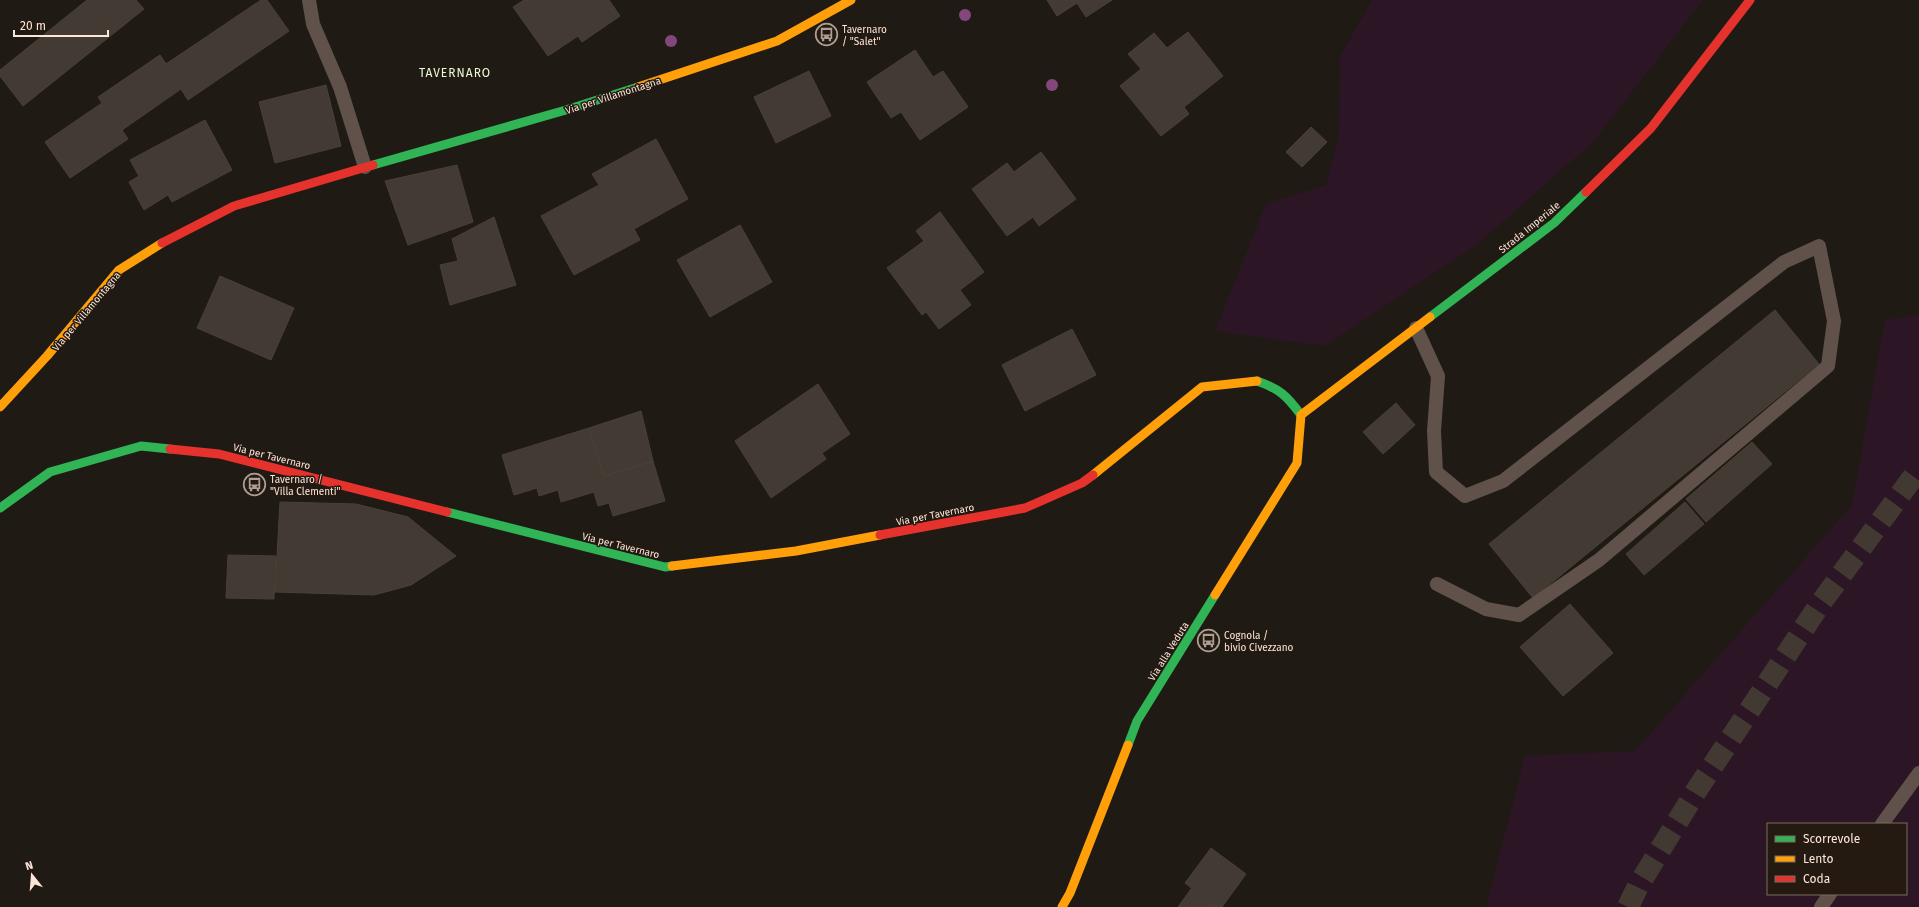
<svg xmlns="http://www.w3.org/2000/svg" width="1919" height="907" font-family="'Fira Sans',sans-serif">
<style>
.green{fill:#2c1625;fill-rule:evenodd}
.building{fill:#423a33;stroke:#494138}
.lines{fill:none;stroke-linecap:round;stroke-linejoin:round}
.highway-tunnel{stroke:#413932;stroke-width:22;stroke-dasharray:22 11;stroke-linecap:butt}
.lane{stroke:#60524b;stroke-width:14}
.fast{stroke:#30b455;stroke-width:9}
.slow{stroke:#ff9f0a;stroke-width:9}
.jam{stroke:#e5322d;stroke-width:9}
.tree{fill:#83477d}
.labels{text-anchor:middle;stroke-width:3;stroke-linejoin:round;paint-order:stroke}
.poi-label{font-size:10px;fill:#fbe6d9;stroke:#241a11;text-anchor:start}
.street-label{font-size:10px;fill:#fbe6d9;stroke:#241a11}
.quarter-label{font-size:12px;letter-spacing:1px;fill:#e6fbda;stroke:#241a11}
</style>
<rect width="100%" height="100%" fill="#201a15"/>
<!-- green -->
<path class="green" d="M1372,0H1703L1594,141L1479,243L1325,346L1215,331L1266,204L1326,185L1339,135L1340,57Z
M1919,315V907H1486L1525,756L1635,751L1852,505L1885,320ZM1768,824H1906V894H1768Z"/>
<!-- building -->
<path class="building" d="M87,0H136L144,9L23,106L0,76V70Z
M261,0H267L289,31L188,100L181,89L122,130L128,139L70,178L45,142L102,103L98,97L160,55L166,64Z
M524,0H609L620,16L582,42L578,36L548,56L513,7Z
M1047,0H1112L1086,17L1077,3L1057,16Z
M1188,32L1223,76L1184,107L1189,114L1161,136L1120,86L1141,69L1128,54L1154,33L1167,48Z
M915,50L933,77L943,71L968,107L920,140L901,112L891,118L867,82Z
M809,71L831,116L776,143L754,97Z
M326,85L341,146L275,163L259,102Z
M205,120L232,170L172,202L168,195L144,210L129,182L139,176L130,160Z
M1311,127L1327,142L1302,167L1286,152Z
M656,139L688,199L634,229L640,240L574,275L541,216L599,185L592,174Z
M1041,152L1076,199L1039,226L1033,217L1007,236L972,189L1007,163L1014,172Z
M457,165L473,222L408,245L385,181Z
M940,212L984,272L960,290L971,305L939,329L926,312L922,315L887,268L924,241L916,231Z
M494,217L516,285L450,305L440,265L458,261L452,239Z
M740,225L772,282L710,317L677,260Z
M220,276L294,308L271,360L197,328Z
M1775,310L1819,364L1533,598L1489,544Z
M1072,329L1096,375L1025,411L1002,365Z
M818,384L850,434L822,453L826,459L771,498L735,441Z
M1396,403L1415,425L1383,454L1363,432Z
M641,411L653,461L604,476L589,428Z
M589,428L604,476L653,461L665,501L613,516L609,503L598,506L594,492L561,502L558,490L539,496L537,488L514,495L502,455Z
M1752,442L1772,464L1706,522L1686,499Z
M280,502L356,504L408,517L456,556L411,585L374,595L275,592Z
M1685,502L1704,524L1644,575L1626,554Z
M228,555L276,556L274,599L226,598Z
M1570,604L1613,653L1563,696L1520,647Z
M1211,848L1246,874L1222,907H1215L1185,883Z
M1191,889L1215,907H1178Z"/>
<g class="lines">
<!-- highway-tunnel -->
<path class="highway-tunnel" d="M1628,907L1638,886L1698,788L1820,604L1919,469"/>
<!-- lane -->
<path class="lane" d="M309,0L313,24L340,87L365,167
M1416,328L1438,376L1434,431L1436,472L1465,496L1503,481L1784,262L1819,246L1834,321L1828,366L1599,560L1519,615L1486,609L1437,584
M1882,824L1919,773
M1821,907L1830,894"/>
<!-- fast -->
<path class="fast" d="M373,165L566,110L638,87
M1430,317L1554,223L1586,192
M1257,381C1280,389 1287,396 1301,415
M0,508L50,472L141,446L170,449
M447,512L665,567L672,566
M1128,745L1137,721L1215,595"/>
<!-- slow -->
<path class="slow" d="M638,87L777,41L851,0
M0,407L47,356L119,270L162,243
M1301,415L1430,317
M1093,475L1202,387L1257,381
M672,566L796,551L880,535
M1215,595L1297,463L1301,415
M1062,907L1070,893L1128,745"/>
<!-- jam -->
<path class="jam" d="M1586,192L1651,128L1750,0
M162,243L234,206L373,165
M170,449L219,454L447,512
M880,535L1025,508L1082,483L1093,475"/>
</g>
<!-- trees -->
<g class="tree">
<circle cx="965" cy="15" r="6"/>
<circle cx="671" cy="41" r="6"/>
<circle cx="1052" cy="85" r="6"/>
</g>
<!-- icons -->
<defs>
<symbol id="bus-ring" viewBox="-11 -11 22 22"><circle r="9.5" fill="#241a11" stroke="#ae9f94" stroke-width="1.5"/><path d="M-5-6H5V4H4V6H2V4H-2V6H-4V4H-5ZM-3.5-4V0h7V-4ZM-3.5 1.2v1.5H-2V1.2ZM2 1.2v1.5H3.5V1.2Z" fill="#ae9f94"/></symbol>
</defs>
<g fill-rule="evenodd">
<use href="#bus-ring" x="814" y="22" width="25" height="25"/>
<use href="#bus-ring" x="242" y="472" width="25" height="25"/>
<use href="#bus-ring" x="1196" y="628" width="25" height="25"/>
</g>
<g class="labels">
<!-- poi labels -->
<g class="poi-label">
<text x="842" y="33">Tavernaro<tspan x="842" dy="12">/ "Salet"</tspan></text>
<text x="270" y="483">Tavernaro /<tspan x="270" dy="12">"Villa Clementi"</tspan></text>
<text x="1224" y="639">Cognola /<tspan x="1224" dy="12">bivio Civezzano</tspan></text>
</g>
<!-- street labels -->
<g class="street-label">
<text transform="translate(613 95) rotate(-18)" y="4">Via per Villamontagna</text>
<text transform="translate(1529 227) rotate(-39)" y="4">Strada Imperiale</text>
<text transform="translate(86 311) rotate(-50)" y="4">Via per Villamontagna</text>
<text transform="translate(272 456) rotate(14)" y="4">Via per Tavernaro</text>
<text transform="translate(935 514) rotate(-11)" y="4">Via per Tavernaro</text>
<text transform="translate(621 545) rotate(14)" y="4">Via per Tavernaro</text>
<text transform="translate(1168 651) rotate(-58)" y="4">Via alla Veduta</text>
</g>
<!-- quarter labels -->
<g class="quarter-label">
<text x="455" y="77">TAVERNARO</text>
</g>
</g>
<!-- legend -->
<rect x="1767" y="823" width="140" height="72" fill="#241a11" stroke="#7a6c61"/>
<rect x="1775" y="836" width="20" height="6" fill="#30b455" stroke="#7a6c61"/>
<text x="1803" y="843" font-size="12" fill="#fbe6d9">Scorrevole</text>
<rect x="1775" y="856" width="20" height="6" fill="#ff9f0a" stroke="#7a6c61"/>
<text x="1803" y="863" font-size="12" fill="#fbe6d9">Lento</text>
<rect x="1775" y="876" width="20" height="6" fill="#e5322d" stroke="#7a6c61"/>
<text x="1803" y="883" font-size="12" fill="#fbe6d9">Coda</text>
<!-- north arrow -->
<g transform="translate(32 875) rotate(343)" stroke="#241a11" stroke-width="3" paint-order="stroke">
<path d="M0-3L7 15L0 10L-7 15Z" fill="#fbe6d9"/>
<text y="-6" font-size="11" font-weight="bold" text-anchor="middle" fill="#fbe6d9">N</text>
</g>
<!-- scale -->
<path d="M14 30v6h94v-6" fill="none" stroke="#fbe6d9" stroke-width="2"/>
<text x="20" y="30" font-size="12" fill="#fbe6d9" stroke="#241a11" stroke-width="3" paint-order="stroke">20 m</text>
</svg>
